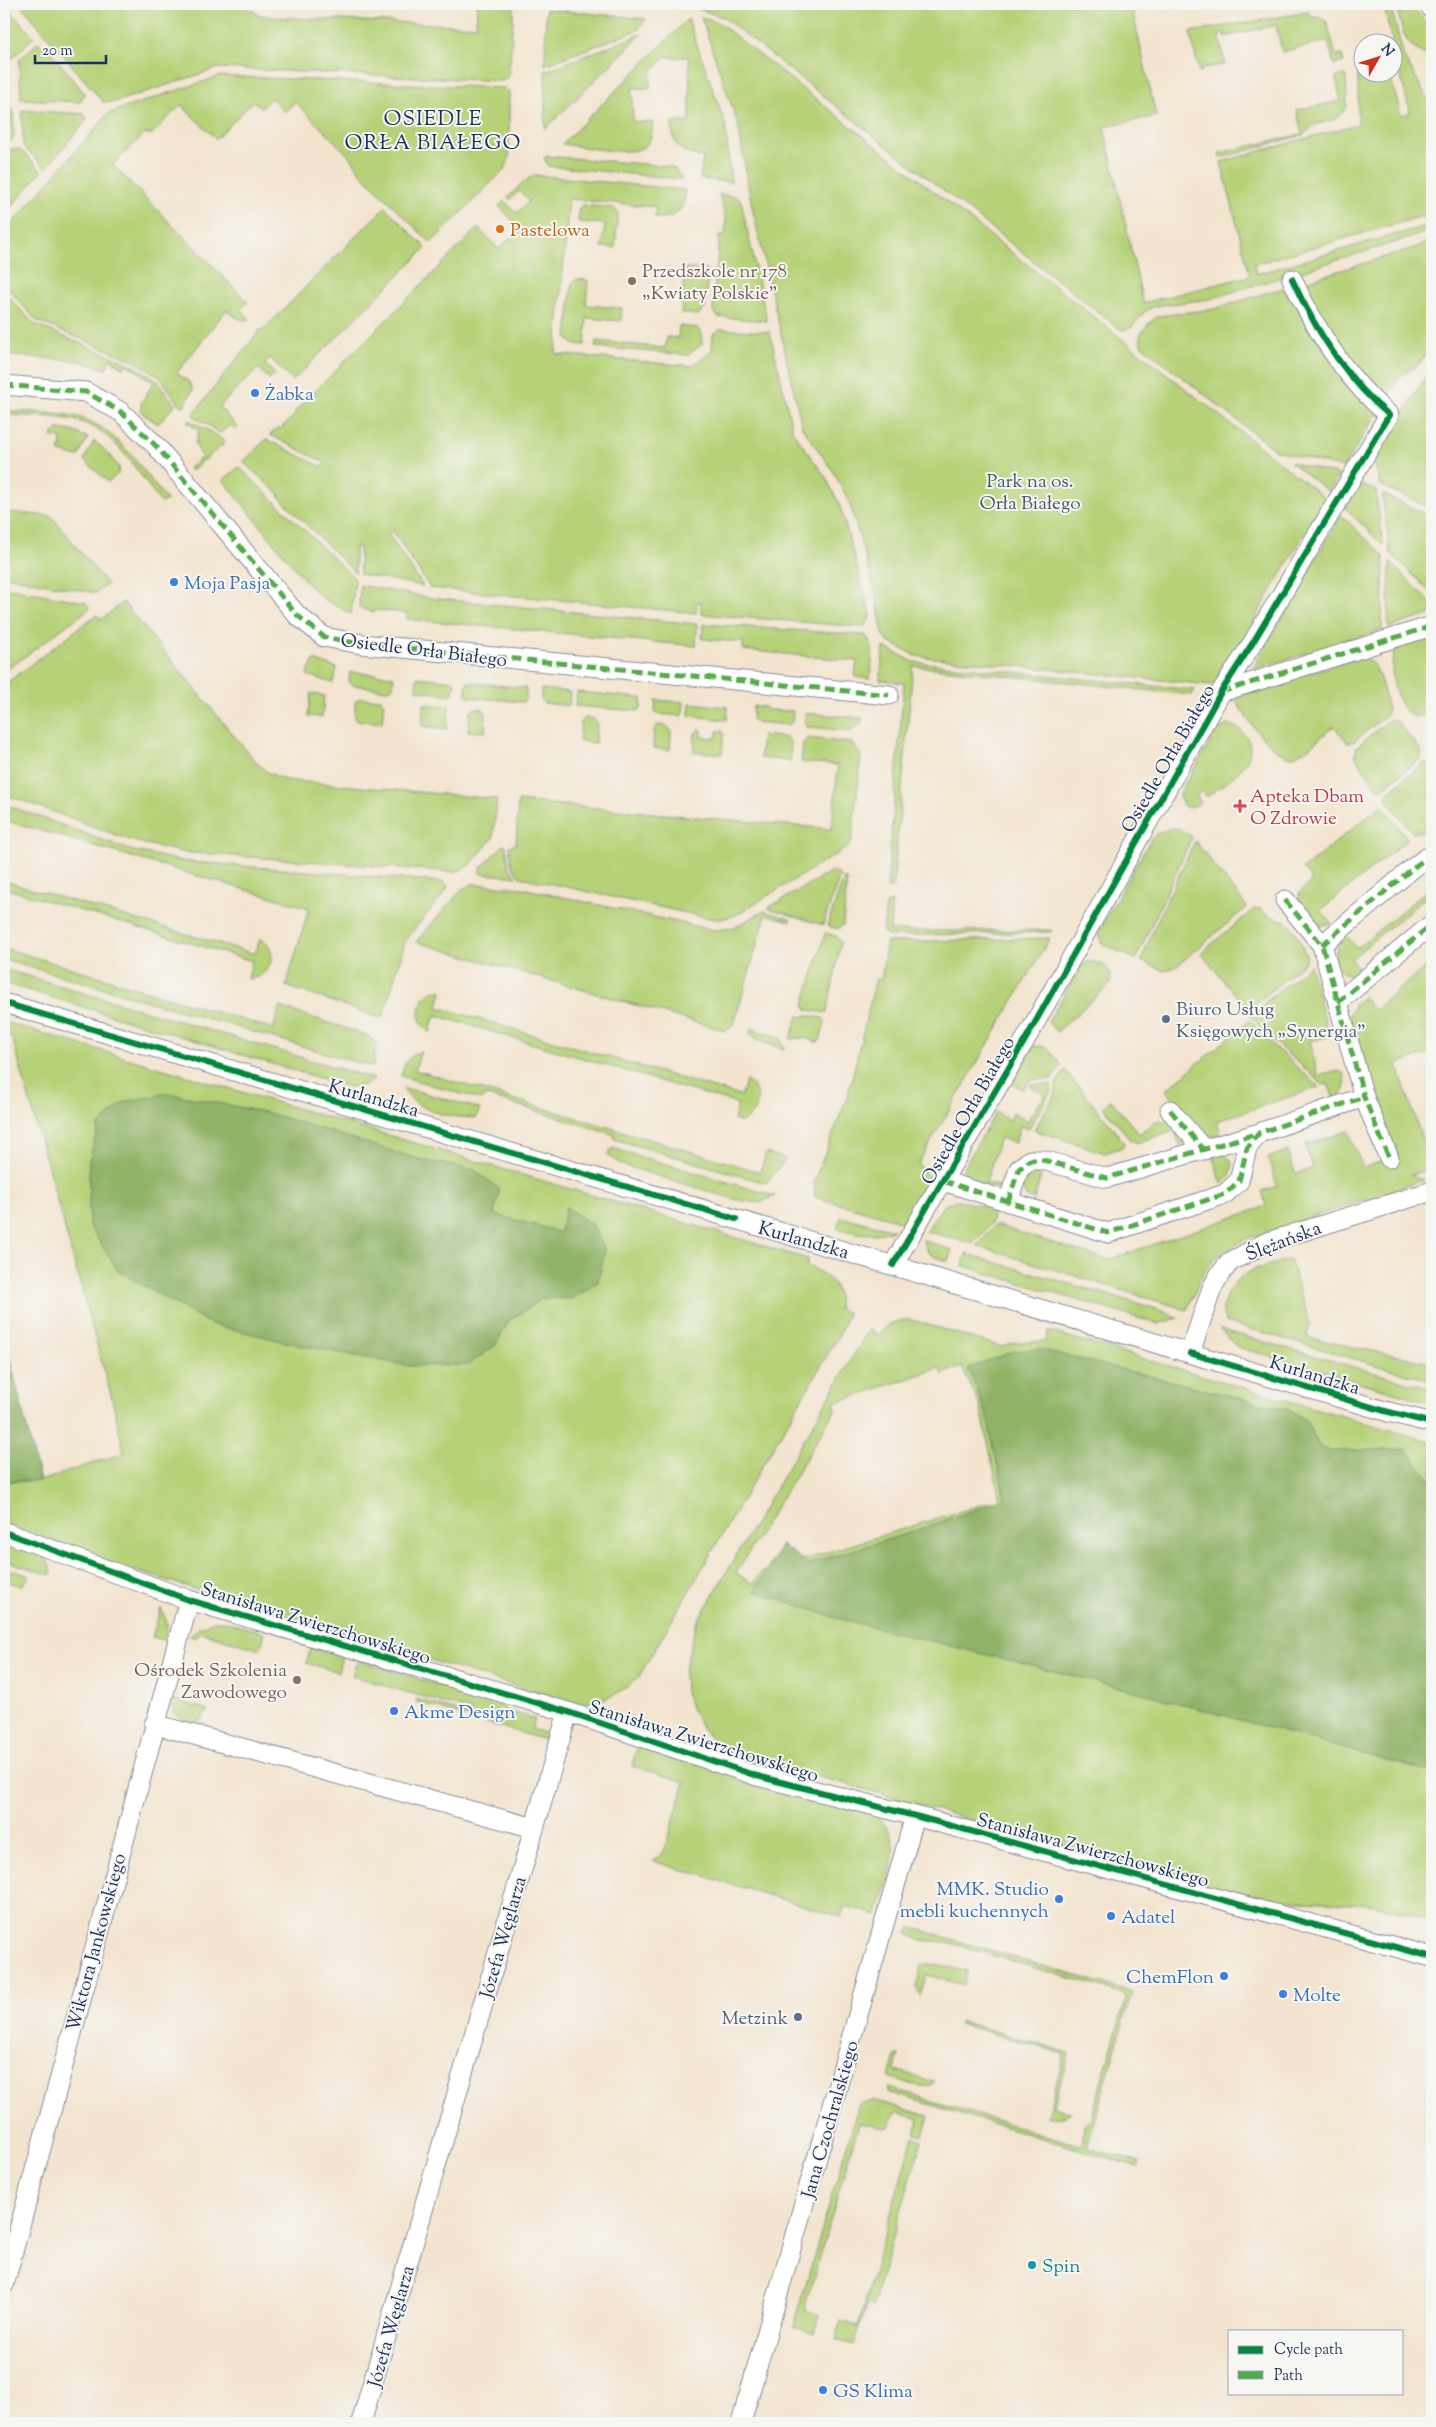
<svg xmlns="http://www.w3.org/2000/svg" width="1436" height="2427" font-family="'Sorts Mill Goudy',serif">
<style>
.green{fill:#b6d177;stroke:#68806a;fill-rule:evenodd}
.forest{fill:#90b368;stroke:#567163}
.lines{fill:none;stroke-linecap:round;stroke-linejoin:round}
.street-casing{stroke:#878a96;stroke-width:21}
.street{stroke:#fff;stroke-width:19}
.quiet{stroke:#52ab49;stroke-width:5;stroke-dasharray:10 5;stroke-linecap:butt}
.cycleway-casing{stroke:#f6f6f2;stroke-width:9}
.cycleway{stroke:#00873e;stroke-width:6}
.food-dot{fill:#e8710a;stroke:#f6f6f2;stroke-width:2}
.education-dot{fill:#8d6e63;stroke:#f6f6f2;stroke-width:2}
.shop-dot{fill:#3f7fe0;stroke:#f6f6f2;stroke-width:2}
.health-dot{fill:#e0444e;stroke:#f6f6f2;stroke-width:2}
.service-dot{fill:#5c6f8a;stroke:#f6f6f2;stroke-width:2}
.culture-dot{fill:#0f9aa8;stroke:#f6f6f2;stroke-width:2}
.labels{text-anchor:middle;stroke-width:4;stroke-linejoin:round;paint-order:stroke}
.food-label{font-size:19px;fill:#c56008;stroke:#f6f6f2;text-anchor:start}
.education-label{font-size:19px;fill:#785e54;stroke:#f6f6f2;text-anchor:start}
.shop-label{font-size:19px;fill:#366cbe;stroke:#f6f6f2;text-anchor:start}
.park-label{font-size:19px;fill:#425864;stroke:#f6f6f2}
.street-label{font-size:19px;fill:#1b2f5e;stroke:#f6f6f2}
.health-label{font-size:19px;fill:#be3a42;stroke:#f6f6f2;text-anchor:start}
.service-label{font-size:19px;fill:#4e5e75;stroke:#f6f6f2;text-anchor:start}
.culture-label{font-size:19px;fill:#0d838f;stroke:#f6f6f2;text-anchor:start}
.quarter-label{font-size:21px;letter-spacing:1px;fill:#1b2f5e;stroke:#f6f6f2}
</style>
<rect width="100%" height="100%" fill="#f6f6f2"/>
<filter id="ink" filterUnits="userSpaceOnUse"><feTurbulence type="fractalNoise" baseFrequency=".02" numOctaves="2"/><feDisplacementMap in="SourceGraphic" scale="10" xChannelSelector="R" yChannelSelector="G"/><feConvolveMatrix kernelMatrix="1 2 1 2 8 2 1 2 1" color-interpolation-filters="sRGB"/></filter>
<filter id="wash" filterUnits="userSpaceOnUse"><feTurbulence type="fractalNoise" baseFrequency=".0096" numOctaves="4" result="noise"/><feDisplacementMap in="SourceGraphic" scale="20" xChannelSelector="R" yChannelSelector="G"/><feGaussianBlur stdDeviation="1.12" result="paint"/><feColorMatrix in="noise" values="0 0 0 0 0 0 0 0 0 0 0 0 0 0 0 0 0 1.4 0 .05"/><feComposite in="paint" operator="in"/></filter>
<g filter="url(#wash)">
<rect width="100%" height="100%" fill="#f3e4cf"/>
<!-- green -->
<path class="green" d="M4,4L34,37L13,58H4Z
M20,4H243L257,14L272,17L476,26L477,4H514L509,76L502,81L219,68L115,102H103Z
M703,4H1131L1156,116L1104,127L1143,303L1250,276L1221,162L1358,124V73H1386L1390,75L1401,115L1410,113L1383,4H1390L1404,57L1432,106V229L1416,236L1210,299L1155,306L1144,312L1131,328L1121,330L723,17L698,9ZM1424,216L1426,226L1256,274L1254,264Z
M546,9L646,19L638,30L545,65Z
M1414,9L1432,29V58C1405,45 1406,42 1398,14Z
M1309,12L1310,17H1320L1327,22L1336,56L1342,55L1344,62L1334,65L1328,41L1282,52L1276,25L1225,37L1224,33L1219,34L1225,65L1201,68L1202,71L1199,72L1190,32Z
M701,17L719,23L1325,498L1218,683L1211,685L916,656L887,641L883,634L875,591L849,501L833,471L802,427L750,197L738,124Z
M688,19L725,123L731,182L700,179L703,157C680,154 671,145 672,122H690L689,57H666L651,71L650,88H632L633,122H653C652,131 652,141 644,147C630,157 579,146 562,144Z
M642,34L545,129V71Z
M38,42L43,48L46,46L85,94L80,102L21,99L19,60Z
M1346,75L1347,106L1344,111L1335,119L1314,125L1303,135L1220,158L1219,153L1302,134L1297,110L1341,101L1336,77Z
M220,76L505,88L509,92V158L505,169L431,243L362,175L352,159L295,102L285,112L271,98L261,108L253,101L216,139L181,105L152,134H144L113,165L248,302L241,309L250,319C240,323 234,315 226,310L177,373L189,382L193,390L184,406L180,405L160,377L135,361L37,321L4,284V233L109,113Z
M4,109L13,110L14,138L11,141L4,140Z
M22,110L84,114L87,120L46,168L23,146Z
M4,149H20L42,171L4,215Z
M546,156L668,166L675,169L682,179L548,166L544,158Z
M535,175L685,190C685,211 675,219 655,218L656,207L569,199L556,354L692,366L712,350L713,334L721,329L770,332L793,432L825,476L839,503L871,616L866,625L862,627L701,614V602H697L696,613L430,588L392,530L388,534L423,586L360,574L359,547H355V573L279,497L280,495L243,462L266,439L322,467L326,463L270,435L278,428L280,429L296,414L294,412L478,228L499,249L520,228L499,206L504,201L517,213L529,201L519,191L510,200L508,197L523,182Z
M719,194L738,197L741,201L767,321L718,317L713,310L719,236H725L726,219Z
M583,205L614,208L618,213L615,248L602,247L605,224L578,222L579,208Z
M385,207L426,248L293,381L270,358L265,364L275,374L269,379L259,368L219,407L238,427L235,430L230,425L220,433L195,417L193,414L261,329L263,330Z
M1432,238V343L1420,363L1400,377L1343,468L1275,450L1141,345L1140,335L1150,322L1158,316L1214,309L1420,246Z
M685,268L708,270L705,309L698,315L681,313Z
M577,279L588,280L586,305L622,308L621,321L587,318L585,345L573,344L567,337L572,283Z
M4,292L34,324L133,365L157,380L175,405L158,424L142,413L141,403L154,382L126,364L124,368L110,359L106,369L80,361L4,355Z
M679,326L697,328L702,334V344L688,355L595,347L596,341L665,348L666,337L678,338Z
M1432,367V509L1380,485L1374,460Z
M4,411C26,412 51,412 74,416C115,424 142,470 167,500L161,503C140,476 118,435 84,423C60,415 29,417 4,415Z
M189,420L218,436L225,443L191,471L189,468L202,457L195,444L199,431L187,422Z
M58,429L72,431L88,438L78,457L60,452L61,438L52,437L53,433Z
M94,441L102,447L119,467L118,474L108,482L84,460Z
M1290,462L1339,475L1329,492Z
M239,467L355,579L351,614L324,599L311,588L223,480Z
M1359,484L1376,491L1383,545L1345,508Z
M1382,494L1432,517V594L1390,552Z
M4,512L51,516L107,584L96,593L4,576Z
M1341,515L1384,556L1382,630L1252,670Z
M1390,562L1432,604V614L1388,628Z
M360,585L430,598L697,624L696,646L407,619V613L374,610V612L359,608Z
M4,587L85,602L90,608L4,672Z
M123,602L256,762L267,772L285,780L497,799L493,838L470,865L456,872L181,852L133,841L4,794V685L96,615L102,619Z
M703,624L865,635C877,646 871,664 870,679L855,677L857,661L743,650V642L702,639Z
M1432,634V710C1397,739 1385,661 1396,649C1405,640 1421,638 1432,634Z
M884,647L914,662L1195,690L1192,695L913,666L893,888H887L904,683L880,680Z
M1362,657C1381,663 1383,692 1388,709L1386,715L1353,742H1347L1334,726C1323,735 1308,751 1294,756C1276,761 1245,717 1237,703L1238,693Z
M314,660L337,668L333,683L307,675Z
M350,672L394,676L393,686L388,690L352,685L349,681Z
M417,677L455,681L453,693L450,695L416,690Z
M467,682L526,688V698L523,702L468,697L466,694Z
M541,689L570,692L569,706L544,703L541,699Z
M577,692L642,698L641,709L638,711L575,706Z
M311,693L324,696L322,717L308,716Z
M360,698L381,699L384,704L382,723L355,720V701Z
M656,700L684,702L683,716L657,714L655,710Z
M690,703L728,707L727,720L689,716Z
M424,704L449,706L447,729L422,726Z
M753,706L766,707V710L793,711L792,722L788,725L754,722L752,718Z
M474,708L483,709L486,714L485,732L468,731L470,712Z
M805,713L862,718V723L851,731L807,727L805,724Z
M584,718L594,719L597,724L595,743L579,741L581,723Z
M1395,719L1422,752L1420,759L1383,788H1377L1355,756L1357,746L1389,720Z
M658,725L667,726L671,731L670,750L653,748L654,730Z
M1228,725C1236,726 1242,730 1247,738C1261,763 1223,783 1207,797L1202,791L1196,796L1201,802C1195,806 1190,809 1184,806L1179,797L1181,791L1217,730Z
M700,729L702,730V737L716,738L717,731H722L724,734L722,754L694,752L695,733Z
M762,735L787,738L791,743L790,761L760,758Z
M808,738L851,743L861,755L852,841L848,847L736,915L722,919H714L520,877L512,867L509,846L516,844L518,801L832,829L838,765L801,762L803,743Z
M1424,763L1428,764L1432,768V831L1413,833L1386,799L1387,793Z
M4,804L130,850L181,861L443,882L448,886L446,891L406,939L383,1017H377L286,986L309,908L4,820Z
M1379,807H1383L1408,839L1321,910L1332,924L1322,926L1313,924L1299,904V894L1312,880L1303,869Z
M1172,828L1180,829L1192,837L1136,959L1106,946L1101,942L1099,930L1151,839L1156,834Z
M1195,841L1247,907L1176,967L1164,971L1141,961L1153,930Z
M503,845L506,846L509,868L517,877L483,874L479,872L480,869Z
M832,871L840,876L823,925L768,908Z
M844,878L847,880L843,925L838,929L827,926Z
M4,881L255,954L260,939C282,950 270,978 248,979L252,961L4,888Z
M473,884L522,888L713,930L733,928L764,911L791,919L790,921L766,915L734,1024L726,1031L416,942L462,889Z
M1432,886V892L1351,959L1361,971L1349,976C1328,967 1332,948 1347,936L1357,948Z
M892,902L890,931L1052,930L1051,932L887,936L883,932L886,904Z
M1254,909H1261C1271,921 1275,916 1286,922C1297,929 1301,946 1307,957L1305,962L1248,1010L1201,953Z
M825,933L836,936L841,943L827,1012L824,1013L808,1010L804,1005Z
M1050,938L918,1164L930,1179L908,1217L903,1222L815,1197L814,1181L847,1098L876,979L881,980L887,942Z
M4,948L273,1029L280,1007L366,1035L376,1042L373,1067L4,959Z
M1088,962C1103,961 1112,968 1110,984L1057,1032L1048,1022L1082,965Z
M1432,962V1052L1397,1064L1432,1168L1411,1175L1424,1180L1243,1240L1211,1261L1200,1280L1187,1310L977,1246L995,1225L1108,1260L1266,1206L1262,1191L1277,1186L1268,1158L1287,1151L1296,1174L1313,1168L1305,1145L1348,1131L1363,1168L1398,1155L1364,1070L1349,1016L1355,1004L1363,997L1374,1010Z
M1310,965L1328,1031L1332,1034L1331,1036L1310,1041L1318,1076L1339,1071L1344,1074C1347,1086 1345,1093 1334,1099L1328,1084L1323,1085L1269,1037L1250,1015Z
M4,969L374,1079L365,1085L349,1087L4,983Z
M435,990L442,991L438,1007L741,1096L746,1081C765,1091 759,1116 740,1122L734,1120L738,1104L435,1015L430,1032C413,1021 417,997 435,990Z
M806,1015L823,1018L825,1021L820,1041L817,1042L804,1038L790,1039L798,1016L803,1017Z
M1250,1020L1267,1040L1319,1087L1217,1121L1222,1137C1196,1138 1181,1108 1166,1090Z
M4,1022L808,1259L807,1266C828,1274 841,1285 838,1308L848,1313L839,1335L638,1678C618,1695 600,1705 572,1703L119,1566L4,1523V1481H40L124,1453L113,1403L12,1037L4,1042Z
M751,1028L779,1037L785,1049L755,1040L750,1032Z
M1034,1046L1047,1047L1061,1065L1052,1079L1029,1080L1023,1090L1012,1083Z
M421,1051L415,1070L760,1172L766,1153L786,1159L766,1183L614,1139L615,1135L484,1095L482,1100L401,1076C404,1063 408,1056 421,1051Z
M1065,1070L1124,1142L1123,1147L1105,1153L1034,1130L1055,1095L1057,1082Z
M1031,1084L1052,1085L1050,1093L1029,1129L1020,1126L1015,1143L1000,1138L986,1182L1002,1187L1001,1190L967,1179L963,1169L996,1112L1009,1120L1013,1112L1027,1121L1045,1095L1030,1086Z
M403,1089L414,1090L480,1109L476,1118C447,1117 421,1114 403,1089Z
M1111,1100L1139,1134L1155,1121L1168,1120L1181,1130L1185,1143L1180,1145L1174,1130L1137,1143L1130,1139L1103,1107Z
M612,1148L775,1196L760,1203L737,1200L622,1165L607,1155Z
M1211,1153C1235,1152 1239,1170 1222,1184Z
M1035,1168L1043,1169L1034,1200L1026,1196L1022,1187L1028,1173Z
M955,1200L995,1209L991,1224L973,1244L926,1231L943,1206Z
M841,1217L894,1230C872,1237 858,1234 837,1228Z
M923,1240L952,1250L948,1261C935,1257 925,1255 923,1240Z
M966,1254L1157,1309L1178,1318L1158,1324L963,1266Z
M1290,1259L1310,1324L1307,1336L1314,1339L1432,1363V1381L1226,1322C1222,1315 1222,1307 1225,1299C1236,1269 1264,1267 1290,1259Z
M909,1319L1002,1347L1014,1343L1046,1341L1048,1331L1432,1442V1920L1375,1904L1245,1899L843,1783L734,1756L717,1744L702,1729L692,1710L685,1692L684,1672L696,1624L869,1329L878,1335L891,1323ZM962,1367L980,1405L1000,1499L760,1573L753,1584L736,1573L836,1409L834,1403L940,1368L942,1374Z
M1219,1329L1432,1389V1403L1237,1347Z
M4,1541L46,1557L52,1572L50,1575L4,1560Z
M4,1568L30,1576L22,1586L4,1581Z
M161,1608L167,1623L166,1641L152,1637Z
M214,1621H224L265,1633L260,1650L201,1632L196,1638L190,1636L197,1629Z
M311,1647L342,1656L338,1672L306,1663Z
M357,1660L502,1705L505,1710L535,1719L532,1729L547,1734L545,1740L416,1702L417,1699L470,1715L471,1711L352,1676Z
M172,1699L208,1710L200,1721L187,1723L174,1714Z
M638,1744L869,1813C912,1833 887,1881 877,1915L845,1906L841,1917L653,1861L664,1852L685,1782L632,1766Z
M911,1927L1132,1992L1087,2147L1140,2163L1138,2167L888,2092L889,2088L1082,2146L1084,2125L1090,2121L1126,1999L1121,1993L947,1942L919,1940L908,1934Z
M926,1964L941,1965L967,1972L964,1985L927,1975L920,1996L916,1987L921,1967Z
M960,2021L1069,2053L1053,2107L1071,2113L1065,2116L1047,2117L1064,2054L960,2024Z
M899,2054L895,2070L935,2082C926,2093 901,2080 889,2076L895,2056Z
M872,2100L929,2116L923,2136L915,2134L919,2119L896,2112L890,2126L885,2128L859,2123L804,2310L820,2315L815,2333L793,2327L859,2104Z
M913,2137L922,2140L873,2306L867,2304L854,2345L836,2340L841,2321L858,2326Z"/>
<!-- forest -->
<path class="forest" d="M167,1093L269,1113L418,1159L475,1170L500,1190L494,1214L560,1232L566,1207L593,1225L605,1251L598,1282L573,1299L543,1298L509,1321L495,1346L468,1365L409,1366L298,1345L211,1324L118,1271L89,1225V1160L99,1125L124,1102Z
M4,1335L40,1481H4Z
M1039,1349L1293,1411L1305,1420L1320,1447L1331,1451L1406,1449L1432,1482V1773L1142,1693L837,1618L754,1591L782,1545L808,1564L906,1534L1005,1499L986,1413L968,1368L1015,1351Z"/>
</g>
<g filter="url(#ink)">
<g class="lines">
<defs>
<path id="street" d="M1429,4L1432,9
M4,385L86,392L121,412L157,447L297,615L324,637L361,644L889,695
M1221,692L1432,626
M1285,900L1322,945L1364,1097L1389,1158
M1322,945L1413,868L1426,858H1432
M1338,1002L1432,924
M4,1003L1385,1411L1432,1423
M1170,1110L1204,1150
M943,1181L1108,1233L1225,1194L1239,1181L1247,1148L1259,1133L1364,1097
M1008,1202L1019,1169L1030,1160H1043L1107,1178L1259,1133
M893,1265L1028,1035L1221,692L1252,644L1389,415C1347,380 1315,329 1292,279
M1190,1353L1212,1288L1220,1274L1230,1262L1265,1243L1432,1191
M4,1532L189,1600L568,1712L757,1776L915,1816L1432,1957
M154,1724L534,1828
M4,2285L189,1600
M361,2423L568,1712
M741,2423L915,1816"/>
</defs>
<!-- street casing -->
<use href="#street" class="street-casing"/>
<!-- street -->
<use href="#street" class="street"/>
<!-- quiet -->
<path class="quiet" d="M1429,4L1432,9
M4,385L86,392L121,412L157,447L297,615L324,637L361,644L889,695
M1221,692L1432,626
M1285,900L1322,945L1364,1097L1389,1158
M1322,945L1413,868L1426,858H1432
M1338,1002L1432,924
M1170,1110L1204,1150
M943,1181L1108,1233L1225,1194L1239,1181L1247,1148L1259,1133L1364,1097
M1008,1202L1019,1169L1030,1160H1043L1107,1178L1259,1133"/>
<defs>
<path id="cycleway" d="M4,1003L736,1219
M893,1265L1028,1035L1221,692L1252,644L1389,415C1347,380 1315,329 1292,279
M1190,1353L1385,1411L1432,1423
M4,1532L189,1600L568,1712L757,1776L915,1816L1432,1957"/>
</defs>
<!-- cycleway casing -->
<use href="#cycleway" class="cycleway-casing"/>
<!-- cycleway -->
<use href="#cycleway" class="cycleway"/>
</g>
</g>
<!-- markers -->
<circle class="food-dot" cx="500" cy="229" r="5"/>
<g class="education-dot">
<circle cx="632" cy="281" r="5"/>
<circle cx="297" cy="1680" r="5"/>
</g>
<g class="shop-dot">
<circle cx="255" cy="393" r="5"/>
<circle cx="174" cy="582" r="5"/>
<circle cx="394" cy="1711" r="5"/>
<circle cx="1059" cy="1899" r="5"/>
<circle cx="1111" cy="1916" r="5"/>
<circle cx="1224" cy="1976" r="5"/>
<circle cx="1283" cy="1994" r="5"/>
<circle cx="823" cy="2390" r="5"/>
</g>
<path class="health-dot" d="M1237.5 798.5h5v5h5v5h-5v5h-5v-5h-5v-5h5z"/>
<g class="service-dot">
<circle cx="1166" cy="1019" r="5"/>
<circle cx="798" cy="2017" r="5"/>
</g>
<circle class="culture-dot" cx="1032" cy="2265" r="5"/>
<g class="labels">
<!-- food labels -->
<g class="food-label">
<text x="510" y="236">Pastelowa</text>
</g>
<!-- education labels -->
<g class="education-label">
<text x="642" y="277">Przedszkole nr 178<tspan x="642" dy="22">„Kwiaty Polskie”</tspan></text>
<text x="287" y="1676" text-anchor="end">Ośrodek Szkolenia<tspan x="287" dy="22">Zawodowego</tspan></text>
</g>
<!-- shop labels -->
<g class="shop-label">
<text x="265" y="400">Żabka</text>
<text x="184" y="589">Moja Pasja</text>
<text x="404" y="1718">Akme Design</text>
<text x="1049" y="1895" text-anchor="end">MMK. Studio<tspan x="1049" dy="22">mebli kuchennych</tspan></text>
<text x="1121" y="1923">Adatel</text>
<text x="1214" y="1983" text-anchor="end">ChemFlon</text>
<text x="1293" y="2001">Molte</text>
<text x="833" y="2397">GS Klima</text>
</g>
<!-- park labels -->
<g class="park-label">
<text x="1030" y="487">Park na os.<tspan x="1030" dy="22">Orła Białego</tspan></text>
</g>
<!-- street labels -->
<g class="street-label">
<text transform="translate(424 649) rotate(7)" y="7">Osiedle Orła Białego</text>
<text transform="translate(1167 758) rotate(-60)" y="7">Osiedle Orła Białego</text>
<text transform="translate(374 1097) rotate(16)" y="7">Kurlandzka</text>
<text transform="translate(967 1110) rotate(-60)" y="7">Osiedle Orła Białego</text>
<text transform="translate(804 1239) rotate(16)" y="7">Kurlandzka</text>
<text transform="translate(1283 1240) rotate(-21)" y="7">Ślężańska</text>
<text transform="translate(1315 1374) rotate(17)" y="7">Kurlandzka</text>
<text transform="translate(316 1622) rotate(17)" y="7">Stanisława Zwierzchowskiego</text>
<text transform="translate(704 1740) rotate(17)" y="7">Stanisława Zwierzchowskiego</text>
<text transform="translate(1093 1849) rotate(15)" y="7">Stanisława Zwierzchowskiego</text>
<text transform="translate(502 1937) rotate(-74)" y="7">Józefa Węglarza</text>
<text transform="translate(95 1942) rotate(-75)" y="7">Wiktora Jankowskiego</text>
<text transform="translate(829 2119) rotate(-74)" y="7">Jana Czochralskiego</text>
<text transform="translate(390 2326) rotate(-74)" y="7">Józefa Węglarza</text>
</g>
<!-- health labels -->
<g class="health-label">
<text x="1250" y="802">Apteka Dbam<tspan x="1250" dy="22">O Zdrowie</tspan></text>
</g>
<!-- service labels -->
<g class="service-label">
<text x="1176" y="1015">Biuro Usług<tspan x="1176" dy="22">Księgowych „Synergia”</tspan></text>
<text x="788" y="2024" text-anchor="end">Metzink</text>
</g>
<!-- culture labels -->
<g class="culture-label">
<text x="1042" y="2272">Spin</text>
</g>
<!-- quarter labels -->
<g class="quarter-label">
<text x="433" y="125">OSIEDLE<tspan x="433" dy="24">ORŁA BIAŁEGO</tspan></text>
</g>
</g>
<!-- margin -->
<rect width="1436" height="2427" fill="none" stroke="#f6f6f2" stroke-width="20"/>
<!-- legend -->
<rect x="1228" y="2330" width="175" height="65" fill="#f6f6f2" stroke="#9ea6b7"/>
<rect x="1238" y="2346" width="25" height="8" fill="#00873e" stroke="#9ea6b7"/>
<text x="1274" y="2354" font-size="15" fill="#1b2f5e">Cycle path</text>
<rect x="1238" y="2371" width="25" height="8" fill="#52ab49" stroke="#9ea6b7"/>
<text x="1274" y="2380" font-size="15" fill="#1b2f5e">Path</text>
<!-- north arrow -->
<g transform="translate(1378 58) rotate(51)"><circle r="24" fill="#f6f6f2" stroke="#9ea6b7"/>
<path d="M0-4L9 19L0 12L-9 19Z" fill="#c8321e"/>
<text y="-8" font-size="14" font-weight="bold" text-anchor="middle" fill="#1b2f5e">N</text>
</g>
<!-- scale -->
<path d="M35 55v8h71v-8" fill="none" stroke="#1b2f5e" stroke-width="2.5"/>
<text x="42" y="55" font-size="15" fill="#1b2f5e" stroke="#f6f6f2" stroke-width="4" paint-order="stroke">20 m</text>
</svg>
